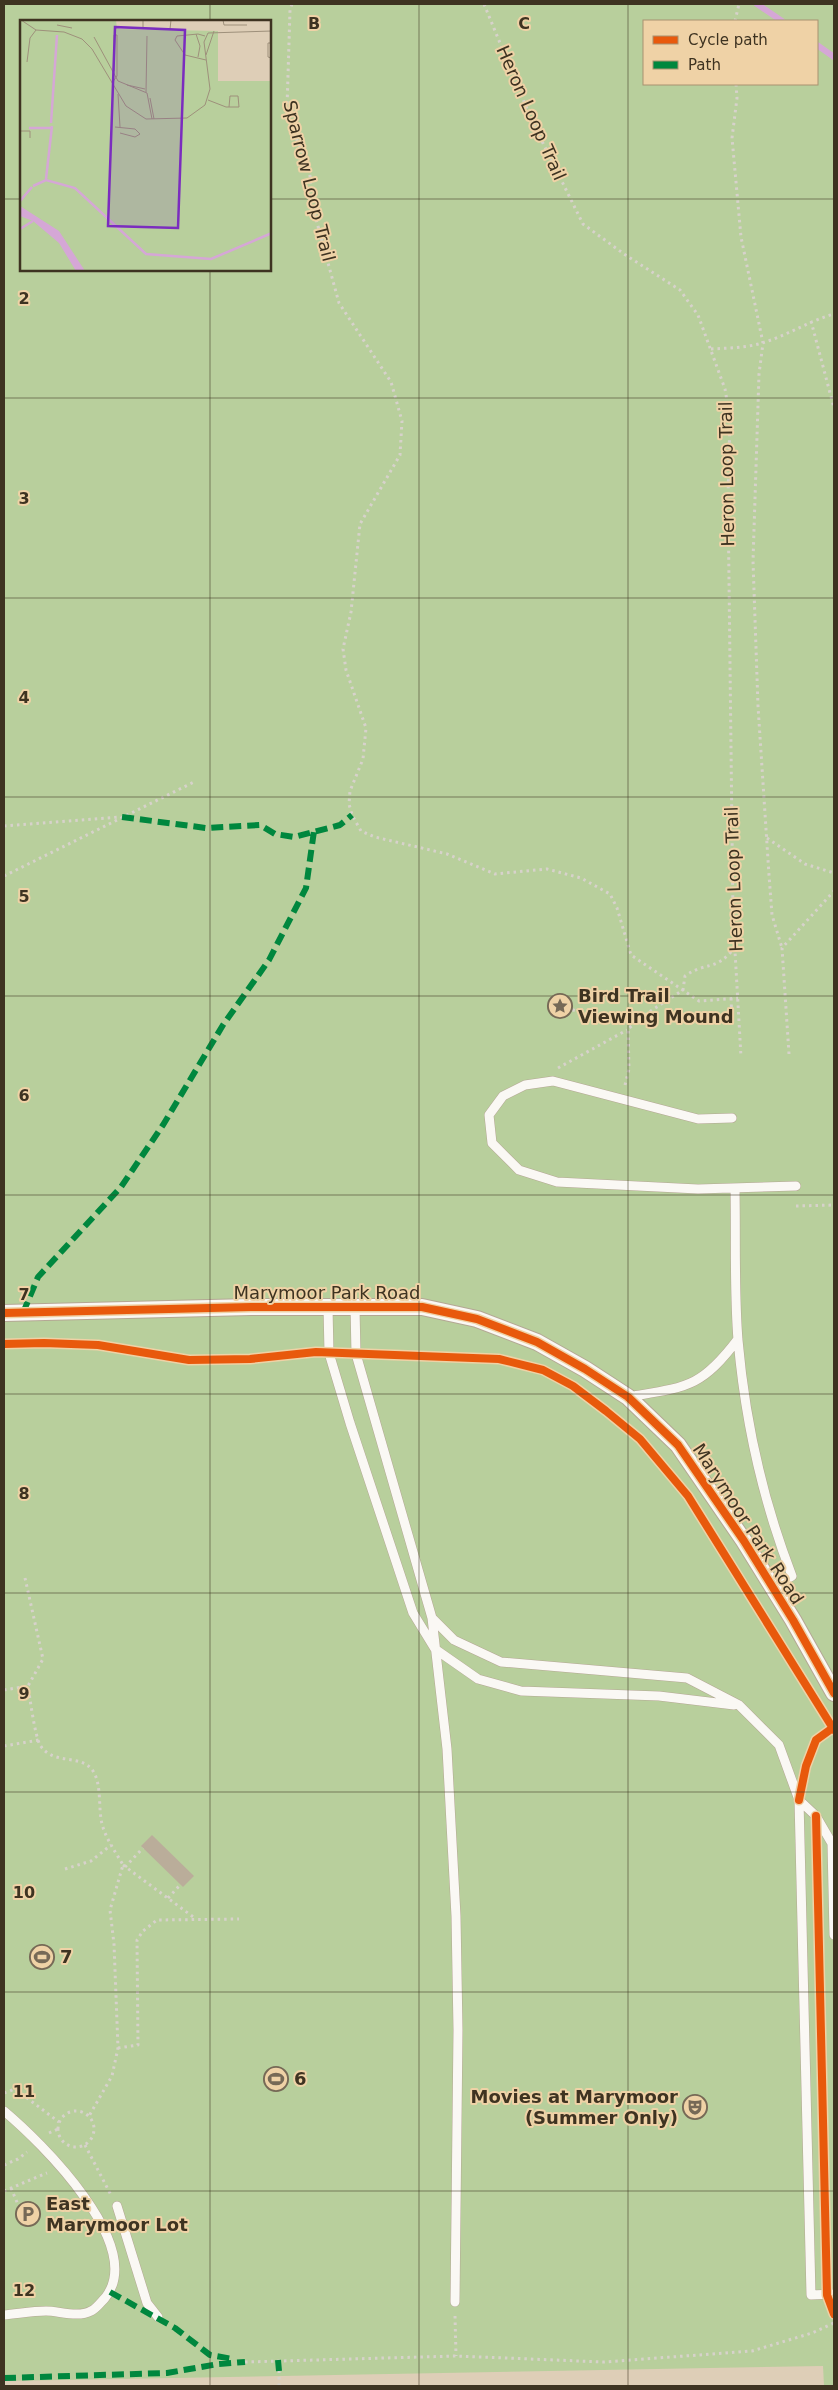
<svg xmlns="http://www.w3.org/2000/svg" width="838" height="2390" font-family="'DejaVu Sans',sans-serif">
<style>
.green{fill:#b8cf9c;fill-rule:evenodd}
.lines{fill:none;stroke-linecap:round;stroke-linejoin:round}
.stream{stroke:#d5a7d6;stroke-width:6}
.building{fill:#baad9a}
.lane-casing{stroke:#b4a794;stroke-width:10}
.street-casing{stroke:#b4a794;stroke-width:18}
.path{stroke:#d7d2cb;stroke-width:3;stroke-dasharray:2.5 4;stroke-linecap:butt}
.lane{stroke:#faf8f4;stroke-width:9}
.street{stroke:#faf8f4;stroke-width:16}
.quiet{stroke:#00873e;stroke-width:6;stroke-dasharray:12 6;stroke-linecap:butt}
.cycleway-casing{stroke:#efd2a6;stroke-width:11}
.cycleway{stroke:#e8590c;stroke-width:8}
.grid{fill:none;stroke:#3e3321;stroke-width:1;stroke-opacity:0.55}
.labels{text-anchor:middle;stroke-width:4;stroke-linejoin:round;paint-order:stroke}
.street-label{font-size:18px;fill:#3e3321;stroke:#efd2a6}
.poi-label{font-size:18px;font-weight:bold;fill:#3e3321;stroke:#efd2a6;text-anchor:start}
.inset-river{fill:none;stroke:#d5a7d6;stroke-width:2.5}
.inset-road{fill:none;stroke:#9e907b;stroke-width:1}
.view{fill:#7b2cbf;fill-opacity:0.15;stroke:#7b2cbf;stroke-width:2.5}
.inset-edge{fill:none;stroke:#3e3321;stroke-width:2.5}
.grid-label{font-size:16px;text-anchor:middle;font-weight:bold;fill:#3e3321;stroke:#efd2a6;stroke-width:4;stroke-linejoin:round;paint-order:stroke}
</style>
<rect width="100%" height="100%" fill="#deceb7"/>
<!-- green -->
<path class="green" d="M4,4H834V2386H824L823,2366L4,2381ZM21,21H270V270H21ZM644,21H817V84H644Z"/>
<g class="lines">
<!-- stream -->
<path class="stream" d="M757,4L782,21
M817,45L834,57"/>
</g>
<!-- building -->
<path class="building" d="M152,1835L194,1876L183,1887L141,1846Z"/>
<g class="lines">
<defs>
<path id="lane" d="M732,1118L698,1119L553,1081L525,1085L503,1096L489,1115L492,1143L519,1170L557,1182L698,1189L796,1186
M735,1189C736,1239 734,1290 738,1340C745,1420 763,1501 792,1576L773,1587
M328,1307L329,1353L350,1423L413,1613L435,1649L478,1679L521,1691L659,1696L734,1705
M355,1307L356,1354L432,1618L454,1640L501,1662L687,1678L739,1705L779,1745L799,1800L816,1816L834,1847
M628,1397C687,1387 701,1388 738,1339
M432,1618L447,1749L456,1916L458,2030L455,2302
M834,1727L816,1740L806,1766L799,1800L811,2295L834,2294
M832,1844L834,1935
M4,2111C41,2142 147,2246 105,2298C101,2302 96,2309 91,2311C78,2318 59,2311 46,2311C32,2311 17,2314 4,2315
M117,2206L147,2303L158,2317"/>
<path id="street" d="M4,1313L251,1307H422L477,1319L537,1342L585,1369L628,1397L678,1445L744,1541L793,1620L834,1693"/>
</defs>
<!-- lane casing -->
<use href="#lane" class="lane-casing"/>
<!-- street casing -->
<use href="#street" class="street-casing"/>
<!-- path -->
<path class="path" d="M292,4L290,10L287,108L295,136L309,165L313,208L339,303L391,382L402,421L400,455L360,524L351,612L343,649L346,670L366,728L363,759L350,791L349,804L352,815L361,831L375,837L447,854L495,874L547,869L581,878L610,894L617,908L631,955L699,1001L738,998
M484,4L532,121L583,224L624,254L680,290L698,315L725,389L730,419L728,496L733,916L741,1057
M735,21L739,4
M736,84L737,98L732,138L741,237L763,343L759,374L753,561L758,706L769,875L772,915L782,948
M811,321L834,408
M711,349C728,348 745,348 762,343C786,336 809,321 834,314
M4,826L119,817
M767,838L805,864L834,873
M4,876L196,781
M731,998L732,1020
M560,1006L590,1015L637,1021
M789,1054L782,948L834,891
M558,1068L627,1030
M625,1085L629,1069L628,1029L646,1014L683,990L685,976C706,961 716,972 735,947
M796,1206L834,1205
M25,1578L43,1659L28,1686C30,1699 35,1736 40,1745C53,1766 81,1753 93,1771C102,1785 98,1808 102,1824C106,1839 115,1851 123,1865L110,1910L114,1944L118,2048L112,2076L89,2116
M4,1690L28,1686
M4,1746L39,1740
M123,1865L196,1919
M125,1867L143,1848
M65,1869L91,1861L111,1845
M168,1898L181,1884
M118,2048L138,2045L137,1940L143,1931L157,1920L239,1919
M4,2093L15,2089L59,2122
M58 2129a18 18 0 1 1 36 0a18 18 0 1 1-36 0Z
M49,2133L58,2129
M85,2145L111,2195
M4,2165L18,2159L27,2152
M11,2188L19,2207
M4,2191L47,2173
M455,2316L456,2356
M245,2362L456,2356L604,2362L752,2351L812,2333L834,2323
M279,2386V2371"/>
<!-- lane -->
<use href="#lane" class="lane"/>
<!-- street -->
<use href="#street" class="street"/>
<!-- quiet -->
<path class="quiet" d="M122,817L206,828L260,825L275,834L294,837L340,825L352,815
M23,1313L38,1277L121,1187L163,1125L223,1025L269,960L306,888L314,831
M110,2292L175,2328L210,2355L233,2359
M278,2360L279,2371
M4,2378L167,2373L218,2364L245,2362"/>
<defs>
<path id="cycleway" d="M4,1313L251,1307H422L477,1319L537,1342L585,1369L628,1397L678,1445L744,1541L793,1620L834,1693
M4,1344L44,1343L98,1345L189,1360L250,1359L316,1352L499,1359L543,1370L573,1386L606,1411L640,1439L688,1496L834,1730
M799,1800L806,1766L816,1740L834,1727
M816,1816L827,2295L834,2314"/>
</defs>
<!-- cycleway casing -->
<use href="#cycleway" class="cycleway-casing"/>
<!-- cycleway -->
<use href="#cycleway" class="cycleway"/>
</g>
<!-- grid -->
<path class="grid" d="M210,4V21M419,4V2386M628,4V2386M4,199H21M270,199H834M210,270V2386M4,398H834M4,598H834M4,797H834M4,996H834M4,1195H834M4,1394H834M4,1593H834M4,1792H834M4,1992H834M4,2191H834"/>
<!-- icons -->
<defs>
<symbol id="sight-ring" viewBox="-11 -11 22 22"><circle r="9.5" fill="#efd2a6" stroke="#766956" stroke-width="1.5"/><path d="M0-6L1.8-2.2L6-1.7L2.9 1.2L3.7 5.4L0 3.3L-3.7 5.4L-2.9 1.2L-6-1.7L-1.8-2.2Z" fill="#766956"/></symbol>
<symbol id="stadium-ring" viewBox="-11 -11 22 22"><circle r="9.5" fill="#efd2a6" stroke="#766956" stroke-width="1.5"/><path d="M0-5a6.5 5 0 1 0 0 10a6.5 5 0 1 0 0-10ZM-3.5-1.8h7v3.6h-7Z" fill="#766956"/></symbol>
<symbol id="theatre-ring" viewBox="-11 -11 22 22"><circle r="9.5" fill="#efd2a6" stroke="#766956" stroke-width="1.5"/><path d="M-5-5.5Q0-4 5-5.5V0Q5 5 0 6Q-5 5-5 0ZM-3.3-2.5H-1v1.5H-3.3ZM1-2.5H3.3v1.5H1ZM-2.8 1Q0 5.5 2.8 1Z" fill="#766956"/></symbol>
<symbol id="parking-ring" viewBox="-11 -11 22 22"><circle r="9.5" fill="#efd2a6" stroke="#766956" stroke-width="1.5"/><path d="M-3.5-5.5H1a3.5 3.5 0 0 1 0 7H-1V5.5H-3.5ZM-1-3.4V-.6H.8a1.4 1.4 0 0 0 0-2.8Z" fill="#766956"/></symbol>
</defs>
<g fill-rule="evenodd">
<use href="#sight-ring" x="546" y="992" width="28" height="28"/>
<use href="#stadium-ring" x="28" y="1943" width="28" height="28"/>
<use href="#stadium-ring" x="262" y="2065" width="28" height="28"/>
<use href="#theatre-ring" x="681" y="2093" width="28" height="28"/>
<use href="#parking-ring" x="14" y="2200" width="28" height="28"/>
</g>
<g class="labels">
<!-- street labels -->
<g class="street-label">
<text transform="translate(531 113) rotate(66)" y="6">Heron Loop Trail</text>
<text transform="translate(309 181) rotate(76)" y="6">Sparrow Loop Trail</text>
<text transform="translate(727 474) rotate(-91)" y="6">Heron Loop Trail</text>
<text transform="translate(734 879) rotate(-92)" y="6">Heron Loop Trail</text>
<text x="327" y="1299">Marymoor Park Road</text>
<text transform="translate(748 1524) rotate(57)" y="6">Marymoor Park Road</text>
</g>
<!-- poi labels -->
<g class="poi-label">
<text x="578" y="1002">Bird Trail<tspan x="578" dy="21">Viewing Mound</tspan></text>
<text x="60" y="1963">7</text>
<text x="294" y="2085">6</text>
<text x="678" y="2103" text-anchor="end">Movies at Marymoor<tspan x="678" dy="21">(Summer Only)</tspan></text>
<text x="46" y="2210">East<tspan x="46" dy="21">Marymoor Lot</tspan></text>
</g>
</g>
<!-- overview -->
<g transform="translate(20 20)">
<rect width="251" height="251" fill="#deceb7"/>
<path d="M0,0H96L97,9L198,11V61H251V251H0Z" fill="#b8cf9c"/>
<path d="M0,186L39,211L65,251H56L39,223L13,201L0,196Z" fill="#d5a7d6"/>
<path class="inset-river" d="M31,103L37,15M9,108H31M26,159L32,106M13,166L26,160L55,168L126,234L191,239L252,213M0,181L12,167M0,209L13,201"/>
<path class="inset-road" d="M1,0L16,10L44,12L62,19L72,29L106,86L126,99L167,98L185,85L190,69L184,22L188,13L252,11M123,0V8L150,9L151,0M203,0L204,5H227M37,5L52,8M176,14L180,26L178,37M185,16L178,14L157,16L155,20L165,35L186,40M74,17L98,61L127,73L132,99M252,23H248V37L252,38M186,35L194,11M7,42L10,18L16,10M92,63L97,56V15H94V51M107,65L125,69M126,72L127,16M98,74L100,107M130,78L134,99M188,80L206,87H219L218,76H210L209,87M95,107L115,109L120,114L115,117L100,113M0,111H10V118"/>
<path class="view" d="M95,7L165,10L158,208L88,206Z"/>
<rect width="251" height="251" class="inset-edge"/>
</g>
<g class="grid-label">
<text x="314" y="29">B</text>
<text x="524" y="29">C</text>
<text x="24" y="304">2</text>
<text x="24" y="504">3</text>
<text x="24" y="703">4</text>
<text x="24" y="902">5</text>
<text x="24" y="1101">6</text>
<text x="24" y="1300">7</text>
<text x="24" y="1499">8</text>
<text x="24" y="1699">9</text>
<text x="24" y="1898">10</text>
<text x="24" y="2097">11</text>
<text x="24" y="2296">12</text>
</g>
<!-- border -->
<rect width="838" height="2390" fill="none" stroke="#3e3321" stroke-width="10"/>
<!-- legend -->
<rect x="643" y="20" width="175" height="65" fill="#efd2a6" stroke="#a89271"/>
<rect x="653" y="36" width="25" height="8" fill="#e8590c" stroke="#a89271"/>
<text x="688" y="45" font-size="15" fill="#3e3321">Cycle path</text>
<rect x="653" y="61" width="25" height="8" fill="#00873e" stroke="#a89271"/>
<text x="688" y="70" font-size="15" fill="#3e3321">Path</text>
</svg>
